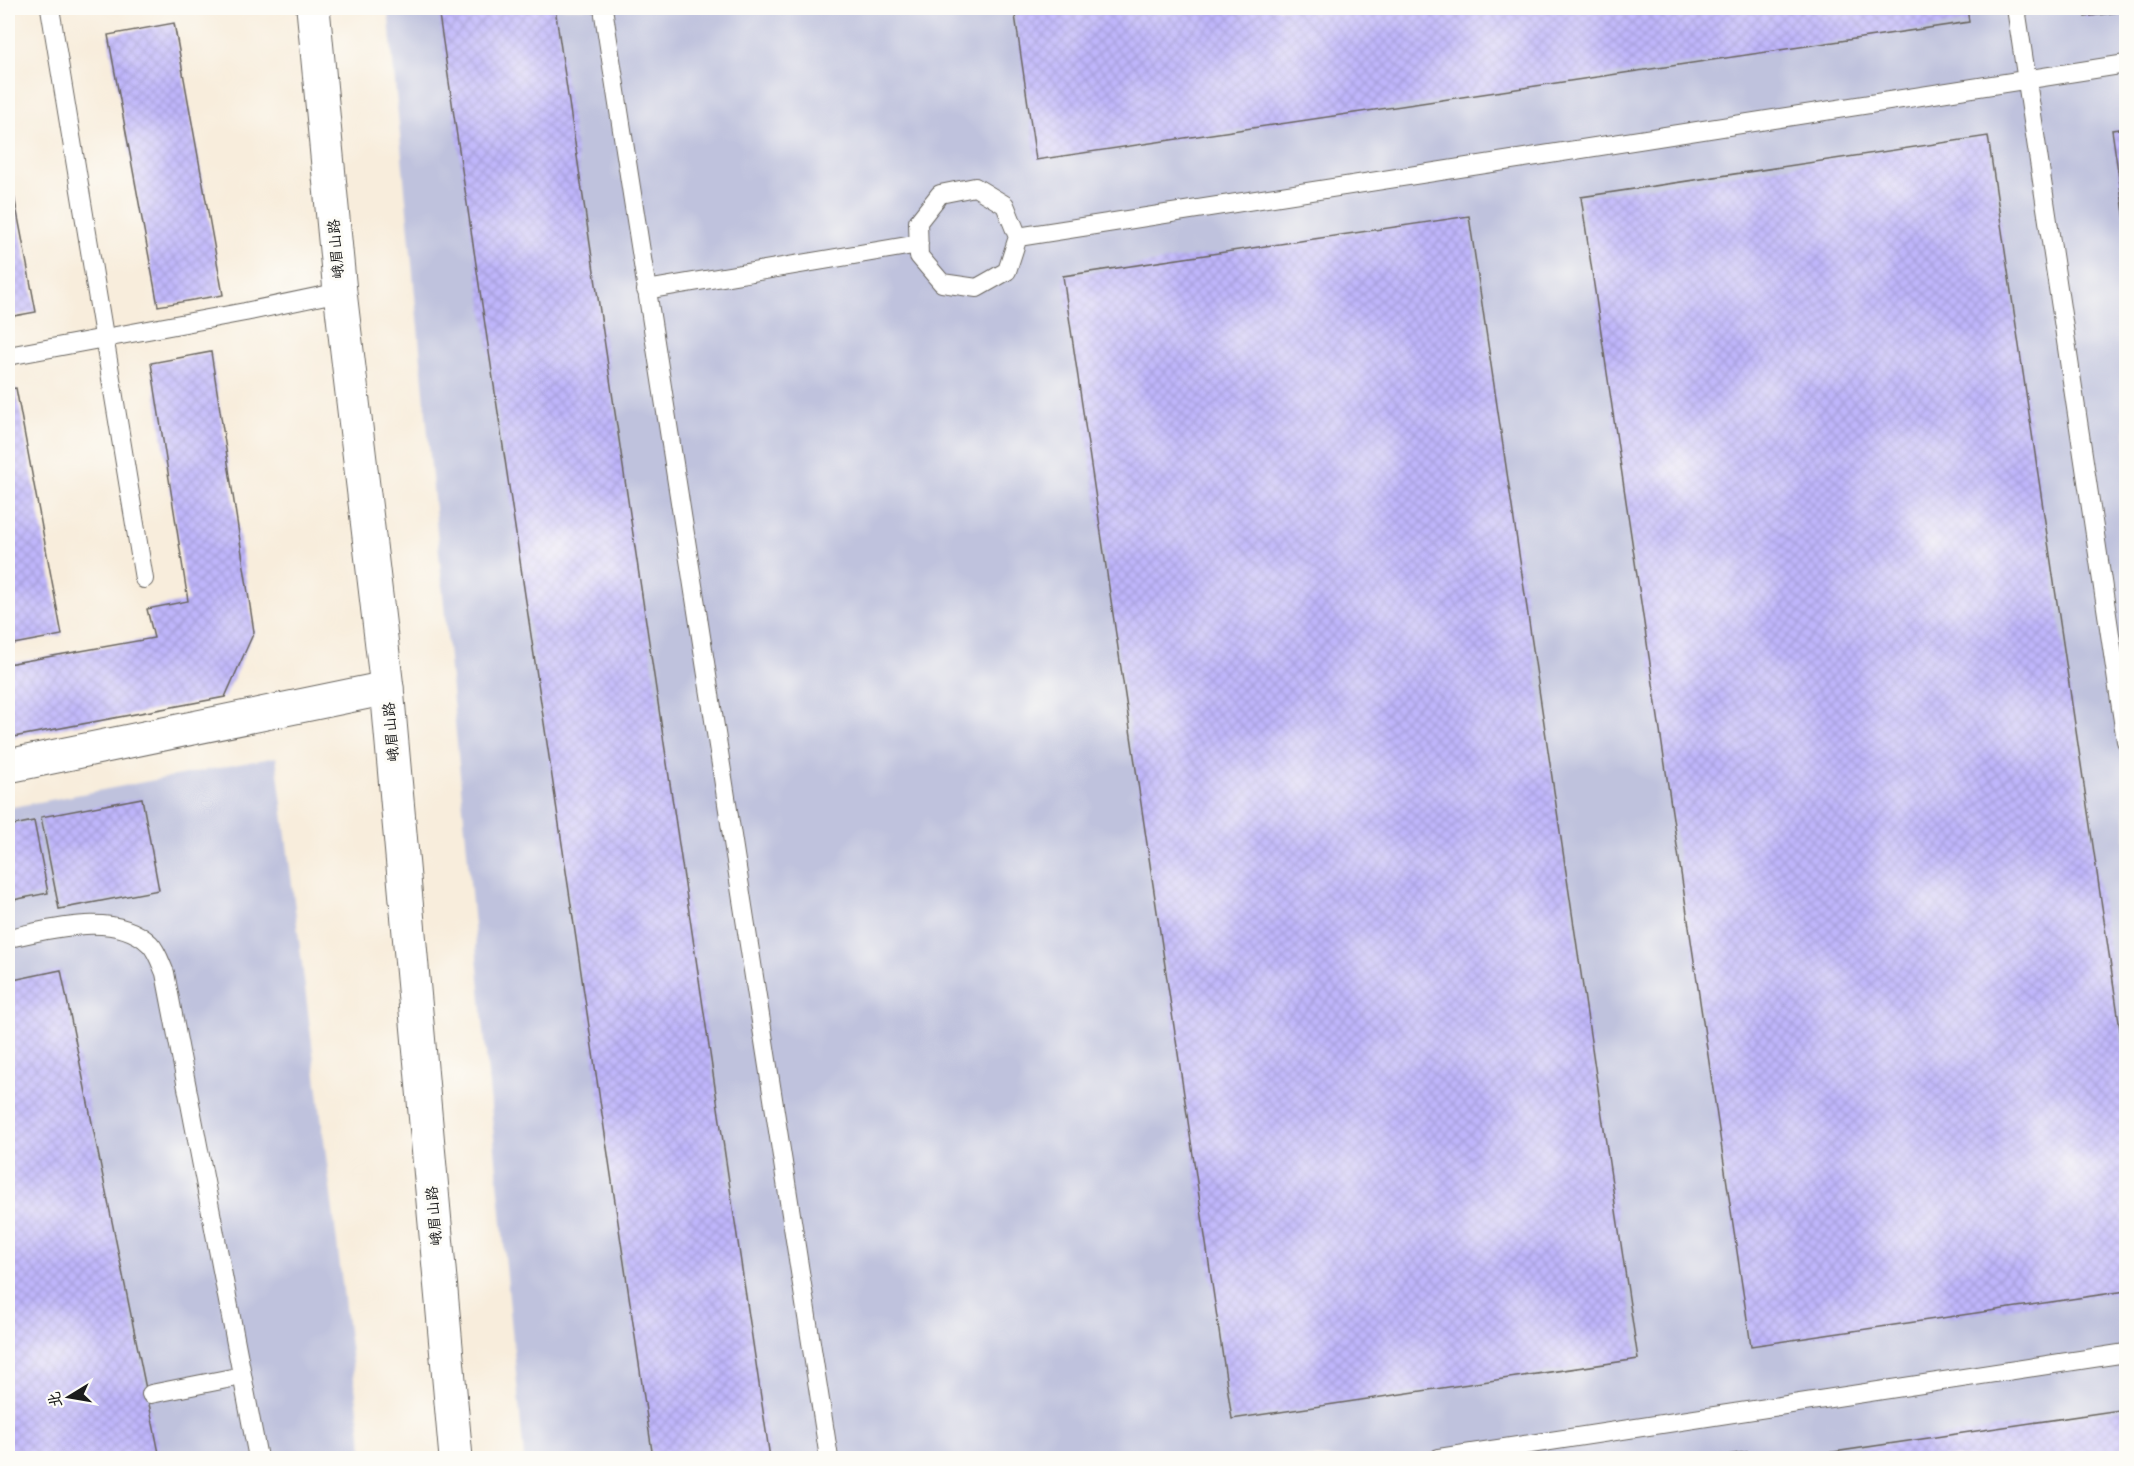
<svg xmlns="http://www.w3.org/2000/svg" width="2134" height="1466" font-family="'Shantell Sans','LXGW WenKai TC',sans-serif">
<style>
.industrial{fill:#bfc2dd}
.building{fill:url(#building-cross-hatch)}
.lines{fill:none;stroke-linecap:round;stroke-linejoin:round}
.service-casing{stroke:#69655f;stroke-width:20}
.minor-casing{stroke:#69655f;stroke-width:35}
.tertiary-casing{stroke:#69655f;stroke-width:35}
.service{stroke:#fff;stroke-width:18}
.minor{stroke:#fff;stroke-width:33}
.tertiary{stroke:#fff;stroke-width:33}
.labels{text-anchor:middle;stroke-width:6;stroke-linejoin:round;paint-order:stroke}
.street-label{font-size:15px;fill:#1c1c1c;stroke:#fdfcf7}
</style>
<defs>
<pattern id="building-cross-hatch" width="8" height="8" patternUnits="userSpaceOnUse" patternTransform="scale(1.5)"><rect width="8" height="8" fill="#bfb6fb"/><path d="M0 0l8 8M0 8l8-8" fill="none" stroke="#a49cd7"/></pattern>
</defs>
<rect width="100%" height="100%" fill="#fdfcf7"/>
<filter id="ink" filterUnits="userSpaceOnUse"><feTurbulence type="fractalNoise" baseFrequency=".0167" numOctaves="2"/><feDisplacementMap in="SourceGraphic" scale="12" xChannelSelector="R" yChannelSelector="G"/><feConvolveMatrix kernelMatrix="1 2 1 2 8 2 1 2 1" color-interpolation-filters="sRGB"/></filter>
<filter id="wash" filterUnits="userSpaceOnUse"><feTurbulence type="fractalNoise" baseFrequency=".008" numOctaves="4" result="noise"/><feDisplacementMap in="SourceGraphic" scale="24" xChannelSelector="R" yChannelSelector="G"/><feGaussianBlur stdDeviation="1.35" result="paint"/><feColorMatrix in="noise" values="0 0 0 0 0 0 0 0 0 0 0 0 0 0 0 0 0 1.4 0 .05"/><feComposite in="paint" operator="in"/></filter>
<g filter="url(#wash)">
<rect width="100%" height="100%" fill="#f8eddc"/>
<!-- industrial -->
<path class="industrial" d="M388,8H2126V1458H524Z
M276,757L364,1458H8V808Z"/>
<g id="blocks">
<!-- building -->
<path class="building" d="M438,8H555L770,1458H653Z
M1014,8H1967L1969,22L1036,160Z
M2084,8H2126V11L2085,17Z
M174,23L223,295L158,306L108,35Z
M2126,128V220H2125L2112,130Z
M1988,136L2126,1069V1291L1751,1346L1581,197Z
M8,164L36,312L8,317Z
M1469,216L1638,1359L1232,1419L1063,276Z
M211,352L254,632L225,697L8,738V664L154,638L147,609L188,601L151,363Z
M16,388L62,635L8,645V389Z
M142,798L159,890L59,909L41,817Z
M34,821L48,893L8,901V826Z
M61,970L160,1458H8V981Z
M2126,1409V1458H1800V1457Z
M1747,1452V1458H1715V1457Z"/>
</g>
</g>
<g filter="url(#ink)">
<use href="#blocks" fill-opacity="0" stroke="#69655f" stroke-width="1.5"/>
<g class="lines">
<defs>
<path id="service" d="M50,8L144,579
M603,8L829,1458
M2016,8L2126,741
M975,187L1005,205L1018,237L1007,271L977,288L942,283L919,256L918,222L940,194Z
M1018,237L2126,64
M646,290L919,244
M8,356L245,312L340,292
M8,938C50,930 115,910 150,944C157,951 161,964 165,973L258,1458
M151,1394L242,1376
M1439,1458L2126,1353"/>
<path id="minor" d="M8,766L387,688"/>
<path id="tertiary" d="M313,8L340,292L387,688L456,1458"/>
</defs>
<!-- service casing -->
<use href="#service" class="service-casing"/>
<!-- minor casing -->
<use href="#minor" class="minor-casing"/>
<!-- tertiary casing -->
<use href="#tertiary" class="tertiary-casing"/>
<!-- service -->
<use href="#service" class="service"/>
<!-- minor -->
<use href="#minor" class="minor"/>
<!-- tertiary -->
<use href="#tertiary" class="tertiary"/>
</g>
</g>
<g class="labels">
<!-- street labels -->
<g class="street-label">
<text transform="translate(336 249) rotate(-95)" y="5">峨眉山路</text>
<text transform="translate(391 732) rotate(-95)" y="5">峨眉山路</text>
<text transform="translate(434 1216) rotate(-95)" y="5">峨眉山路</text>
</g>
</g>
<!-- margin -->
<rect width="2134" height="1466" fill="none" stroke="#fdfcf7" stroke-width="30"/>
<!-- north arrow -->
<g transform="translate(69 1397) rotate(259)" stroke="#fdfcf7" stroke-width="4.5" paint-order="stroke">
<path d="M0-4.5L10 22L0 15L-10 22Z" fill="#1c1c1c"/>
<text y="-9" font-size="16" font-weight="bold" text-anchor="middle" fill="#1c1c1c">北</text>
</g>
</svg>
